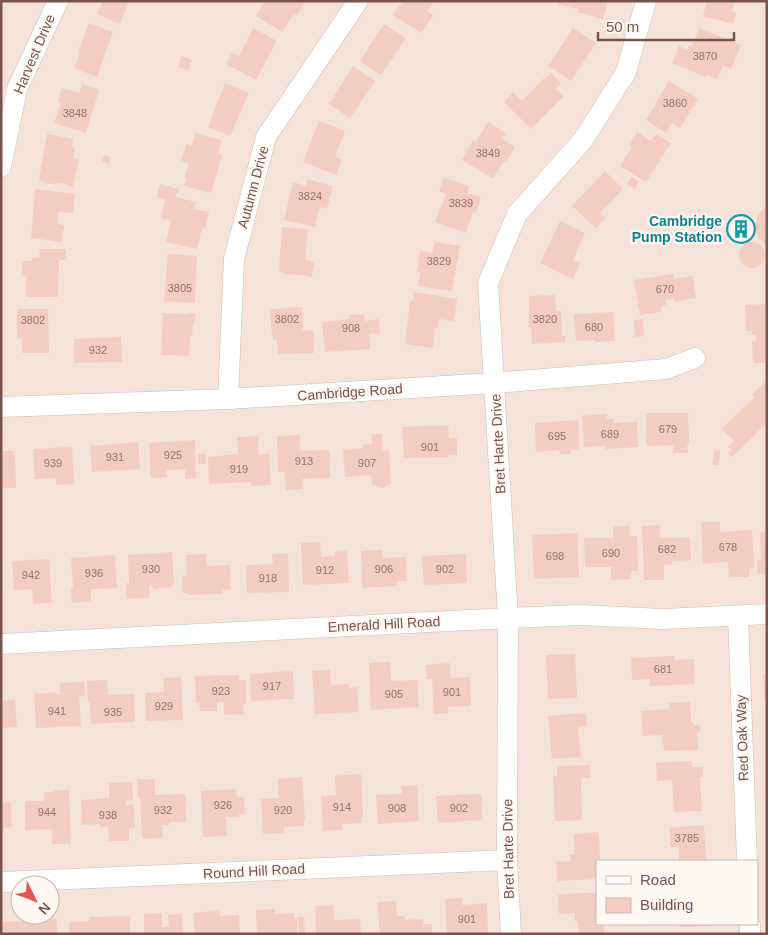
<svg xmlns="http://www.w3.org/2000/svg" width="768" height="935" font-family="Helvetica,sans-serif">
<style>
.residential{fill:#f5e3d9;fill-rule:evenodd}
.building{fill:#f3ccc2}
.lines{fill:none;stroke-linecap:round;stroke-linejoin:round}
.minor-casing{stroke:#d3bbb2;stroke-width:21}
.minor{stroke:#fff;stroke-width:20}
.labels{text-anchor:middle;stroke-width:4.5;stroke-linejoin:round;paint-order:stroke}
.number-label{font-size:11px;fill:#98726a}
.street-label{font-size:14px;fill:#7a544c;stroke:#fff8f2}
.culture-label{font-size:14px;font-weight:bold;fill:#0d838f;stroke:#fff8f2;text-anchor:end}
</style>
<rect width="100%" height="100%" fill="#fdf3eb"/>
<!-- residential -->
<path class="residential" d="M1,1H767V934H1ZM597,861H757V924H597ZM20,885H50V915H20Z"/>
<!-- building -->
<path class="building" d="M103,1H129L120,24L97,14Z
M265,1H303L305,2L297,16L294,14L282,32L256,16Z
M403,1H434L427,11L433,15L421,33L393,15Z
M558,1H608L603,19L577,12L578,9L557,4Z
M707,1H735L732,12L736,13L733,24L703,16Z
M89,23L113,32L97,77L74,68L80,53L78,52Z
M384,24L406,38L381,75L360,61Z
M253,28L277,41L256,80L226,64L232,53L239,56Z
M573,28L596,43L571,81L548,66Z
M699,28L741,45L731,69L723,66L717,79L707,75L706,77L672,63L679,46L687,50L689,45L692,46Z
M181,56L192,60L188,70L178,67Z
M353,66L375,81L350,118L329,104Z
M551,73L561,83L556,89L564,96L531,129L504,102L513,92L522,101L544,78L545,79Z
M669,81L698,99L680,128L672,123L666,133L646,120Z
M225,83L249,93L230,136L208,127Z
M82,84L99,90L86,133L54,123L61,103L58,102L62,88L79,93Z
M319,121L345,131L335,157L342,160L336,175L303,162Z
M488,122L506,133L502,139L515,147L506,162L504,161L493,178L462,160L473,140L475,142L478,139Z
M637,132L651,141L656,134L671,143L646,182L620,166L632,147L629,146Z
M195,133L222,140L218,154L222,155L211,193L184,186L186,178H184L189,163L181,161L186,144L192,146Z
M47,134L73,139L72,147L75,148L73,158L79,159L73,187L61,183L48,184L39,180Z
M104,155L111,157L109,164L102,162Z
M605,171L623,189L600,213L606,218L596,228L572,206Z
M631,177L639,182L635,189L627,184Z
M444,178L469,186L467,193L481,197L476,213L473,212L466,233L435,222L446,194L439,191Z
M307,179L333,186L327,209L320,207L315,227L284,220L293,182L306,186Z
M160,184L179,189L175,197L196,202L194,209L209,212L205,229L202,228L197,249L166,242L171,220L161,218L165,200L157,198Z
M35,189L75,194L73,213L58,212L57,224L64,225L62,242L31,238Z
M767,205V246L758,238L755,226L758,214Z
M745,218L752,230L737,240L729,229Z
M560,221L585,233L573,260L580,263L573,279L540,263Z
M282,227L308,229L305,260L314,262L312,277L282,273L279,270Z
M434,242L460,246L452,291L418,286L420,272H417L420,251L433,253Z
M739 255a13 13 0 1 1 26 0a13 13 0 1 1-26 0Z
M40,249H66V260H59L58,297H26V276H22V261H32V258H39Z
M168,254L197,256L195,303L164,301Z
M673,274L674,279L693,276L696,298L674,302V299L665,300L666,305L661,306V312L640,315L634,280Z
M414,292L457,299L454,321L439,319L438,328L435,327L433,348L405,344L410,301H413Z
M555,295L556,311H561L562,336H565V342L532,344L531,327H529V296Z
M767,304V363H753L752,341H756V335H752V331H746L745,305Z
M302,307L303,331L313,330L314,353L278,354L277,340H273V335H272L270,309Z
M17,309H48L49,353H22V338L17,339Z
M613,312L615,341L594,342V340L576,341L574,314Z
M163,313L189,314V313H196L195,321H193L192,336L190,335L189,356L161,355Z
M364,314L365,321L379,319L380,333L369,334L370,349L325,352L322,322L350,319V315Z
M643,319L644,336L635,337L634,320Z
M121,337L122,362L74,363V339Z
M767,380V423L732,457L728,453L732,450L728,447L734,441L722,429L754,398L752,395Z
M646,413H688L689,444H687L688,453H673V445L647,446Z
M607,414V419H614V423L637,422L638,447L605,449V446L584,447L582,416Z
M578,420L579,449L571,450V454H560L559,450L536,452L535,423Z
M448,425L449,438H457V455H449V457L404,458L402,427Z
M371,434H382L383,451L389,450L391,484L382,488L372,485L371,475L345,477L343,450L363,448V445L372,444Z
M300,435V451L329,450L330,478L302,479L303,489L286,490L284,472H278L277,436Z
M258,436L259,455L269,454L271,485L251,486V482L209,484L208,457L238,454L237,437Z
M195,440L196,478L185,479V469L166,470L167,477L151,478L149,443Z
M138,442L140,469L92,472L90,446Z
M72,447L74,484L56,485V478L35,479L33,449Z
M714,450L720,451L719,465H713Z
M1,451H13V455H15L16,488H1Z
M198,454H205L206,464H198Z
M701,522H720V532L752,530L754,568L749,569V577H729L728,562L703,564Z
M660,525V538L690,537L691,560L672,561V564L664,565V580H644L642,526Z
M613,526H629L630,536H637L638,571H631V579L611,580V567H585L584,538H613Z
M767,531V575H763V574H757V560H761L760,532Z
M577,533L579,577L534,579L532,535Z
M320,542L321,557L335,556V552L347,551L349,583L303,585L301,543Z
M382,550L383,558L406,557L407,581H397V586L362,588L361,551Z
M172,552L174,585H172V587L153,589V586H149V598L127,599L126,583H129L128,555Z
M288,553L289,592L247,593L246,565L273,564L272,554Z
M206,554L207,566L230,565L231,589L223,590L222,594L188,595V593H183L182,576L187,575L186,555Z
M466,554L467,583L424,585L422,556Z
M115,555L117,588L91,589V601L72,603L71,588H73L71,558Z
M49,559L52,603L33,604L32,589L14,590L12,561Z
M575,654L577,698L548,699L546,655Z
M674,656V660L694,659L695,684L650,686V679L632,680L631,658Z
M390,662L391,681L417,680L419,707L371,710L369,663Z
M450,663L451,678L470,677L471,706L448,707V713L434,714L432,679H427L426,665Z
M330,670L331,685L349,684V688L357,687L359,712L315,714L312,671Z
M293,671L294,699L251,701L250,674Z
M767,674V699H764L763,675Z
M239,675V680H246V704H243L244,714L224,715V702H217V711H200L199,703H196L195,676Z
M181,677L183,720L146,721L145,693L164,692L163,678Z
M107,680L108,695L134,694L135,722L91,724L90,701L88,702L87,681Z
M84,682L85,696L79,697L81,726L36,728L34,694L56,692L57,695H60V683Z
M15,700L17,727L1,728V701Z
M690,702L691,721L694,725H700V731L697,732L698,750L664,751L662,735L643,736L641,711L669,709V703Z
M586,713L587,726L578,727L581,757L552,759L548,716Z
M692,761V767H703V777H700L702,811L674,812L672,780L657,781L656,763Z
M590,765V778H581L582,820L555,821L553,776H557V766Z
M361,774L363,817H361V823L342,824V830L323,831L321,796L336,795L335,776Z
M302,777L305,821L304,820V826L284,827V833L263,834L261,799L279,798L278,779Z
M137,779H155V795L185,794L186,822H169V825H162L163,838L142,839L140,798H138Z
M132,782L133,800L126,801V805H134L135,828H129V841H109L108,826L100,827V824L82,825L81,800L109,798V783Z
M417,785L419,821L378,824L376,795L402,794L401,786Z
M236,789L237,797H244L245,814H239V817H226L227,836L203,837L201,791Z
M53,790H69L71,844H52V829L25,830V801H44V792H53Z
M481,794L482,820L438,823L436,796Z
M11,802L12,827L4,828V832H1V803Z
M704,825L706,861H679V847H670V828Z
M599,832L600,861H597V879L557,881L556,862L571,861L570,854H575L574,834Z
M578,893H597V924H604V934H579L578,921H575V913L559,914L558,895Z
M462,898V905L487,903L488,934H447L445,899Z
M396,901L397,916H405V920L423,919L424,934H380L377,902Z
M333,905L334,920L360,919L361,934H316L315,906Z
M275,909V914L294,913L295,918H297V934H257L256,910Z
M219,911L220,916L239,915L240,934H195L193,913Z
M162,913V927H169L168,915L182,914L183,934H144V914Z
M130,916V934H69V922L89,921V917Z
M298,917H304L305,934H299Z
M57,919V934H1V922Z
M424,924H432V934H424Z
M681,924H709V926L681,927Z"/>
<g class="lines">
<defs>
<path id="minor" d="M1,167L17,89L58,1
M228,399L234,259L266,137L358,1
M1,407L228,399L494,383L666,369L695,358
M738,616L747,861
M1,644L508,618L580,615L663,619L767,614
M1,882L507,860
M750,924V934
M511,934L507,860L508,618L488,283L517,214L583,140L626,72L646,1"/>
</defs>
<!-- minor casing -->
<use href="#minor" class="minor-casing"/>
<!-- minor -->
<use href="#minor" class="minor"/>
</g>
<!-- icons -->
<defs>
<symbol id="building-ring" viewBox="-11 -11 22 22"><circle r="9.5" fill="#fff8f2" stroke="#0f9aa8" stroke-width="1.5"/><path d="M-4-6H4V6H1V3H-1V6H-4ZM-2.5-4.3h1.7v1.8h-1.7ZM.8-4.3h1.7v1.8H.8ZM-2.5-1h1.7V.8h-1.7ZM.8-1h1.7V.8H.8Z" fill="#0f9aa8"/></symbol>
</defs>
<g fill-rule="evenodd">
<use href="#building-ring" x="725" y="213" width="32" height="32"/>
</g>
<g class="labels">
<!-- number labels -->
<g class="number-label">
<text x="705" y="60">3870</text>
<text x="675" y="107">3860</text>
<text x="75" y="117">3848</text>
<text x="488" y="157">3849</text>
<text x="310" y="200">3824</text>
<text x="461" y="207">3839</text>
<text x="439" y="265">3829</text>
<text x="180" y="292">3805</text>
<text x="665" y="293">670</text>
<text x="287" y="323">3802</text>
<text x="545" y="323">3820</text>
<text x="33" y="324">3802</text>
<text x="594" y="331">680</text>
<text x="351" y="332">908</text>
<text x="98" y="354">932</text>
<text x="668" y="433">679</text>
<text x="610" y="438">689</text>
<text x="557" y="440">695</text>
<text x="430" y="451">901</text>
<text x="173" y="459">925</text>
<text x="115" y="461">931</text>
<text x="304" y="465">913</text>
<text x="53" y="467">939</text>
<text x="367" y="467">907</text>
<text x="239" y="473">919</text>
<text x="728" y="551">678</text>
<text x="667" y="553">682</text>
<text x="611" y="557">690</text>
<text x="555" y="560">698</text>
<text x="151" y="573">930</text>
<text x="384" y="573">906</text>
<text x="445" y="573">902</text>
<text x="325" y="574">912</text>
<text x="94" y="577">936</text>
<text x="31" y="579">942</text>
<text x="268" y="582">918</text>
<text x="663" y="673">681</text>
<text x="272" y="690">917</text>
<text x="221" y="695">923</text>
<text x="452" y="696">901</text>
<text x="394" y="698">905</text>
<text x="164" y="710">929</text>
<text x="57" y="715">941</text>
<text x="113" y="716">935</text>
<text x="223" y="809">926</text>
<text x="342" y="811">914</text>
<text x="397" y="812">908</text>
<text x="459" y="812">902</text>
<text x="163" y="814">932</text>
<text x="283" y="814">920</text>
<text x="47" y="816">944</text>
<text x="108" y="819">938</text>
<text x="687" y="842">3785</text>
<text x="467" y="923">901</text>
</g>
<!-- street labels -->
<g class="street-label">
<text transform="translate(34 54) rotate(-67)" y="5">Harvest Drive</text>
<text transform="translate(253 187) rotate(-75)" y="5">Autumn Drive</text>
<text transform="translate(350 392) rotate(-4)" y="5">Cambridge Road</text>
<text transform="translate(498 444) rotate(-93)" y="5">Bret Harte Drive</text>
<text transform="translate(384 624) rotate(-3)" y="5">Emerald Hill Road</text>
<text transform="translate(742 738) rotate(-92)" y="5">Red Oak Way</text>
<text transform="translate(508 849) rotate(-91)" y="5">Bret Harte Drive</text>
<text transform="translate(254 871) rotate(-3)" y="5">Round Hill Road</text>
</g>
<!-- culture labels -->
<g class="culture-label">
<text x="722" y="226">Cambridge<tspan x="722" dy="16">Pump Station</tspan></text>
</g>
</g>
<!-- border -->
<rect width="768" height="935" fill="none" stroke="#7a544c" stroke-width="5"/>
<!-- legend -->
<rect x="596" y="860" width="162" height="65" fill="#fff8f2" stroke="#cab6b0"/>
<rect x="606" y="876" width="25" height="8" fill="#ffffff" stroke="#cab6b0"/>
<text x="640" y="885" font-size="15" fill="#7a544c">Road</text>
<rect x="606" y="898" width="25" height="15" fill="#f3ccc2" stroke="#cab6b0"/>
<text x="640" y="910" font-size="15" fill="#7a544c">Building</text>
<!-- north arrow -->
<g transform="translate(35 900) rotate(132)"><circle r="24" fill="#fff8f2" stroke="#cab6b0"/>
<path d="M0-4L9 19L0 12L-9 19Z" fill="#e8544f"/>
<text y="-8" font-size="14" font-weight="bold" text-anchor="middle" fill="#7a544c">N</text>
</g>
<!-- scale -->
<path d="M598 32v8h136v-8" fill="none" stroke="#7a544c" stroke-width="2.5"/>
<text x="606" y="32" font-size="15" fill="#7a544c" stroke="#fff8f2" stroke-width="4" paint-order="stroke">50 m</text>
</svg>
